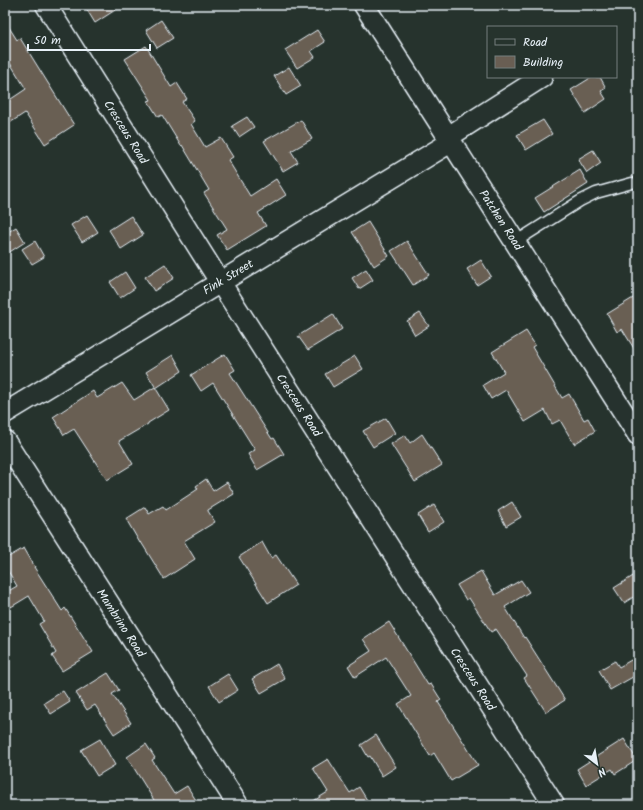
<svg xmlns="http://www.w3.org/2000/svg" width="643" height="810" font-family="Kalam,sans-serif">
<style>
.building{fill:#695e53;stroke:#e8f1f8}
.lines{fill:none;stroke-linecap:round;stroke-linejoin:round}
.service-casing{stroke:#e8f1f8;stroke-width:13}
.minor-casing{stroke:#e8f1f8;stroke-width:23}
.service{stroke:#26332d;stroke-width:10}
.minor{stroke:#26332d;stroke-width:20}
.labels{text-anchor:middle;stroke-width:3;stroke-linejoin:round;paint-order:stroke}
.street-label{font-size:12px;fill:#e8f1f8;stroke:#26332d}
</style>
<rect width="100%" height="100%" fill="#26332d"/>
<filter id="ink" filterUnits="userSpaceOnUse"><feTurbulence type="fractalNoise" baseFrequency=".025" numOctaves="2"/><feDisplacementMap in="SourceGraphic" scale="8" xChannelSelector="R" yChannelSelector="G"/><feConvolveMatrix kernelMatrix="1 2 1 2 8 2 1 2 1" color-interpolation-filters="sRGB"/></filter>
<g filter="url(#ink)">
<!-- building -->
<path class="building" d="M84,5H123L95,23Z
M161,20L173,38L157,48L146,30Z
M5,21L17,40L20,38L74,125L45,144L25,113L5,126V103L26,89L10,63L5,66Z
M317,30L325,42L311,51L315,57L297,68L285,50Z
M146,46L171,87L177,83L187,99L182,102L195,121L191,124L205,147L221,138L233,157L228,160L250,196L276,179L286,195L258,213L266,226L227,250L217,235L227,229L204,193L209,190L182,145L181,146L162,115L158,117L148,101L151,100L125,59Z
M289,67L301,86L286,95L274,76Z
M592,77H600L606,88L601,91L606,99L585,113L571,90Z
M247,117L254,127L239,137L232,126Z
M301,120L312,139L291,151L298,162L283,171L264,141Z
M543,120L552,134L526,150L517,135Z
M593,150L601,163L587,173L578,159Z
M580,170L588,184L544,212L535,198Z
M87,215L98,232L82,242L71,225Z
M131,216L143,235L121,249L109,230Z
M368,222L389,256L374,266L352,232Z
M16,227L25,242L5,255V234Z
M35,241L44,257L32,264L22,249Z
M407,241L429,275L413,285L391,251Z
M481,260L491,276L477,285L467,269Z
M165,264L174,278L154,291L145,277Z
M366,269L373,280L359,289L352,278Z
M125,272L135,288L120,298L110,282Z
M638,295V355L622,329L617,332L607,314Z
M420,313L429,326L415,335L407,321Z
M333,314L342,329L308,350L298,336Z
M526,331L535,345L532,347L562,398L569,394L584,420L588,418L595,431L574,444L560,420L552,424L545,410L525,422L506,390L491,399L483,385L504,372L492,352Z
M225,354L235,370L230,373L272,439L274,438L284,454L257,470L248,454L255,450L213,383L201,391L191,375Z
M173,355L182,371L156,388L146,372Z
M355,356L363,369L333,387L325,374Z
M122,383L134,400L155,387L169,410L148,423V424L119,441L133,464L107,480L74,429L64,435L53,417L93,391L97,398Z
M386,418L395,433L373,447L363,431Z
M422,434L442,465L415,482L391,444L405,435L410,443Z
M206,479L213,491L227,482L234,494L208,510V511L215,522L184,541L195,559L164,579L141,542L140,543L126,519L145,507L149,514L163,506L166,510L198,489L196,486Z
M512,502L521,517L506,526L498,511Z
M434,505L444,522L428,532L418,515Z
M262,542L271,558L276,555L296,585L268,603L239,557Z
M24,548L35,567H34L62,611L65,608L93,652L62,671L52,656L56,653L39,624L44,621L29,596L11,607L5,598V593L17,586L5,566V559Z
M481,571L495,595L521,580L529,592L505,607L524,638L525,637L565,700L546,712L524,678L527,676L496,629L491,632L469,598L466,600L457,585Z
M638,573V594L624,603L614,588Z
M389,622L428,685L431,684L441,700L438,702L478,765L451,781L434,753L430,756L398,704L411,696L386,657L355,677L348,666L371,651L363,639Z
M638,656V674L610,690L599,670L615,661L619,667Z
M277,664L285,679L261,693L252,679Z
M108,673L119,690L112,694L131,723L114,734L95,705L87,710L76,693Z
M228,674L238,690L219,702L209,686Z
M63,691L70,702L51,714L44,703Z
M376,735L396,767L382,776L370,756L368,757L361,745Z
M100,739L115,765L97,776L81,750Z
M624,739L637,760L615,774L612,769L586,785L577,769Z
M146,744L155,758L152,760L174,794L187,786L199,805H157L127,757Z
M328,759L350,793L359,787L370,805H307L328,792L313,768Z"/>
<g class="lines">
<defs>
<path id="service" d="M515,242L580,201L596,193L632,183"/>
<path id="minor" d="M46,5L220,282L554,805
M364,5L638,435
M448,137L542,77
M5,413L451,142
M5,441L238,805"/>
</defs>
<!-- service casing -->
<use href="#service" class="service-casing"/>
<!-- minor casing -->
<use href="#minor" class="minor-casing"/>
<!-- service -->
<use href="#service" class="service"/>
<!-- minor -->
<use href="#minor" class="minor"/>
</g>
</g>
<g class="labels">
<!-- street labels -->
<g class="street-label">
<text transform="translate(126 132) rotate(58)" y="4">Cresceus Road</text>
<text transform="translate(501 220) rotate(57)" y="4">Patchen Road</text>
<text transform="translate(228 277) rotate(-31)" y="4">Fink Street</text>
<text transform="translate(299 405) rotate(57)" y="4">Cresceus Road</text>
<text transform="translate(121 623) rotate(57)" y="4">Mambrino Road</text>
<text transform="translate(473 679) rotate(57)" y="4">Cresceus Road</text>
</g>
</g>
<!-- margin -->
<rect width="643" height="810" fill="none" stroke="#26332d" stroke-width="20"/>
<rect x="10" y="10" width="623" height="790" fill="none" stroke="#e8f1f8" stroke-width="1.5" filter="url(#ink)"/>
<!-- legend -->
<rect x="487" y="26" width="130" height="52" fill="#26332d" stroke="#747f7e"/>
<rect x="495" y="39" width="20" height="6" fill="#26332d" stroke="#747f7e"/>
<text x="523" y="46" font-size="12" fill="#e8f1f8">Road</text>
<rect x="495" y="56" width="20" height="12" fill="#695e53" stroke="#747f7e"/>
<text x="523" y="66" font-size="12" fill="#e8f1f8">Building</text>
<!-- north arrow -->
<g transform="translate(597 764) rotate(149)" stroke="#26332d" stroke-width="3" paint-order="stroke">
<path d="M0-3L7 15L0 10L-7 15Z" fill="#e8f1f8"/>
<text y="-6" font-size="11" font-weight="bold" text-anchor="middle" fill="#e8f1f8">N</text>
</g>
<!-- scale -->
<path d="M28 44v6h122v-6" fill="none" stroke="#e8f1f8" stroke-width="2"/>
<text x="34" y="44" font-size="12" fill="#e8f1f8" stroke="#26332d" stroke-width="3" paint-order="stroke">50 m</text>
</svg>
